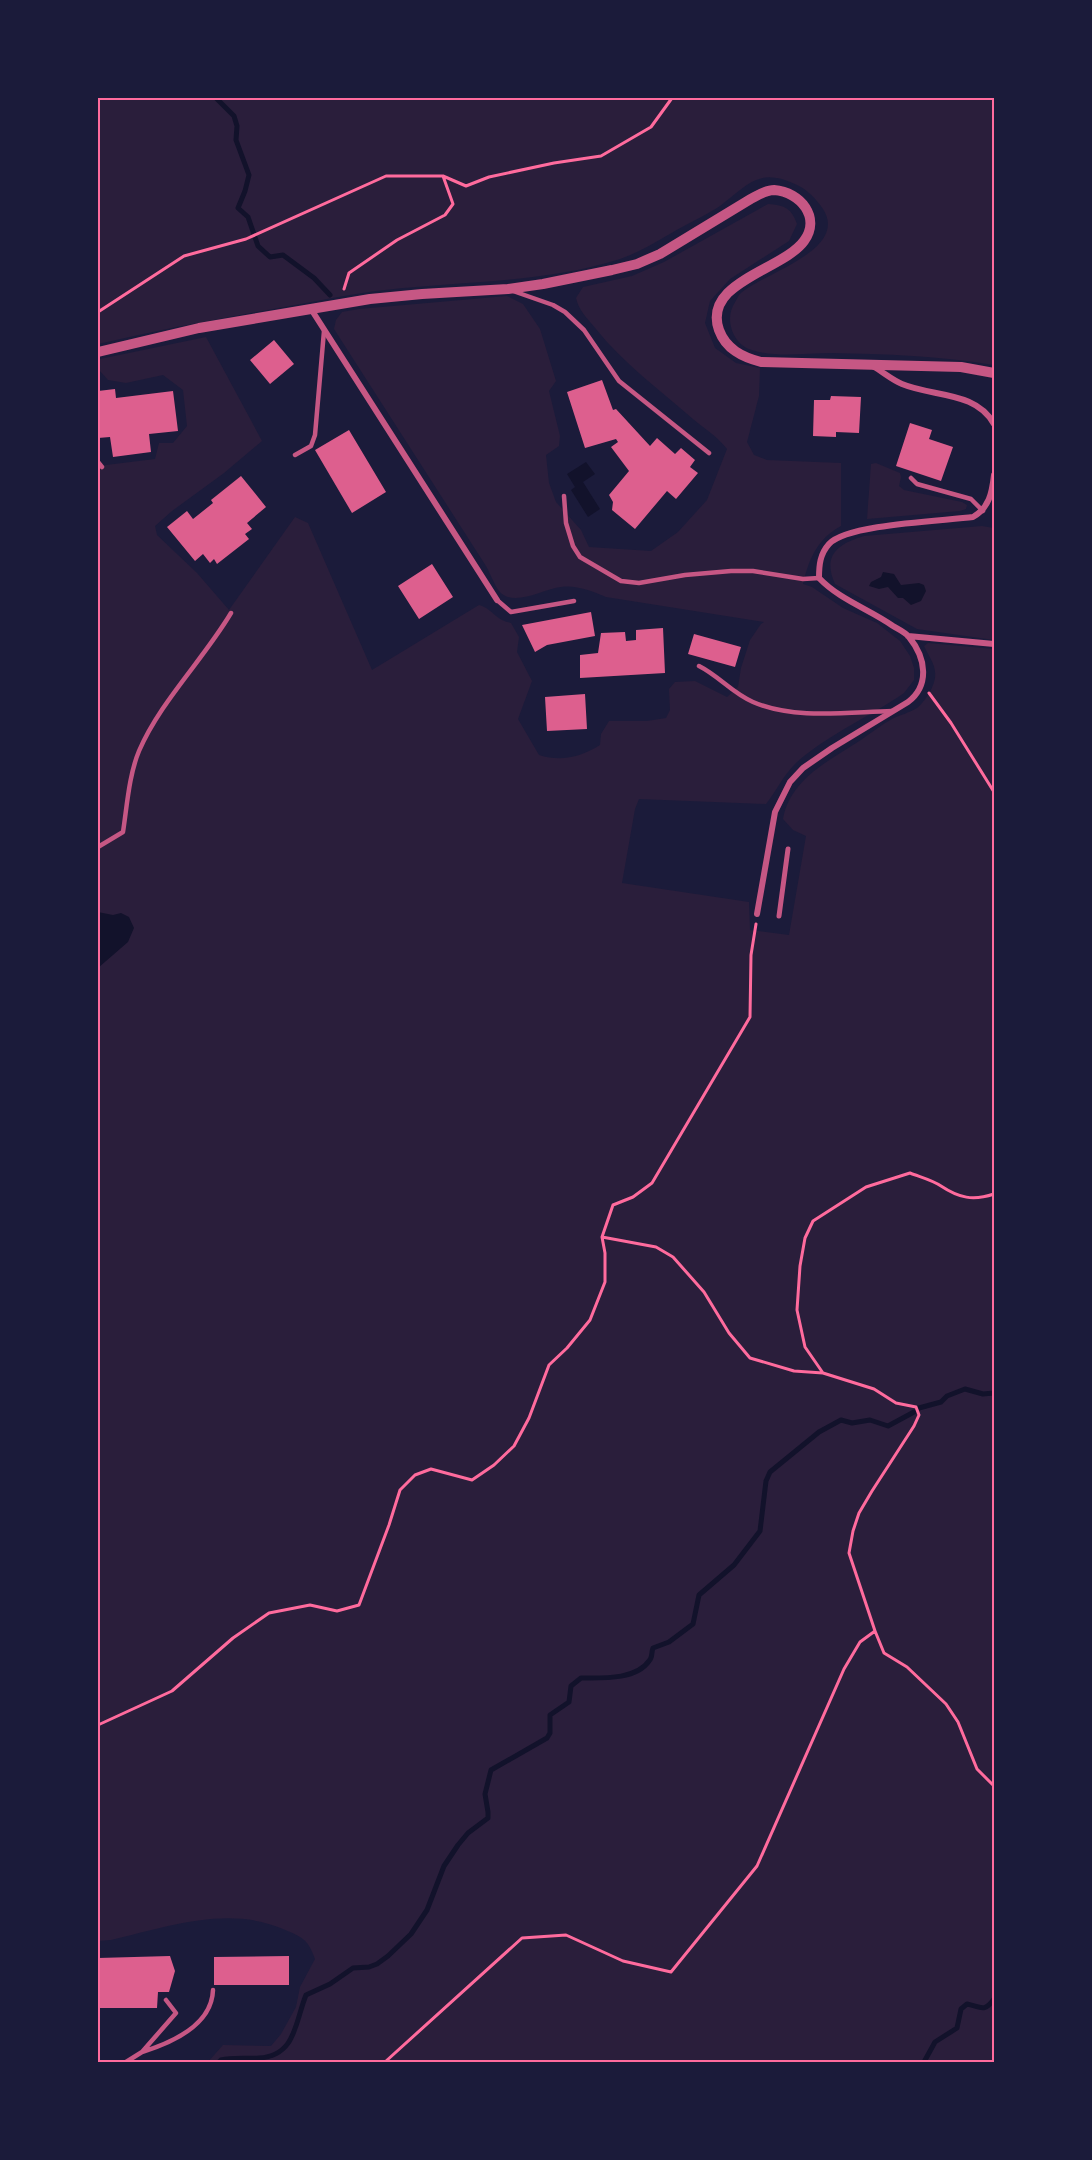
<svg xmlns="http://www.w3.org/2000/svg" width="1092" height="2160" font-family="'Space Grotesk',sans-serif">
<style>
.green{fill:#2a1e3b}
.water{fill:#12122b}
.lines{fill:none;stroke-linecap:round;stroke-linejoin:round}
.stream{stroke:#12122b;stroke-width:5}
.building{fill:#dd5f8e}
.path{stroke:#ff6b9d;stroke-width:3}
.service{stroke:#c65784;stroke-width:4.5}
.pedestrian{stroke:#c65784;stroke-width:5}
.minor{stroke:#c65784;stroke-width:6}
.tertiary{stroke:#c65784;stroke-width:10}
.neatline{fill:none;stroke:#ff6b9d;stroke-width:2}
</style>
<rect width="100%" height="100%" fill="#1b1b3a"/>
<!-- green -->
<path class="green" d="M98,98H994V365C941,356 885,354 831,353C806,353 776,358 752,350C734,345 725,322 733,306C734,304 738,297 739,295C759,274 850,251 823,209C817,200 808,190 797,185C784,179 770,174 756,180C742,186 729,200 717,208C701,218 684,225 668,235C652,244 638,253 620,259C545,283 462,281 385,290C355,293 324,300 295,305C228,317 163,329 98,344Z
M768,204C785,205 792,209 797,224L789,241L730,279L710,301L705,323L715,348L736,363L760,368L759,396L747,442L754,455L767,460L841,463V526C817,539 809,559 803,584L812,587L843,608L877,623L900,641L910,656L914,668V680L904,693C869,717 829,734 797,762C784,774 777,790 766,804L639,799L635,809L622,883L749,902L750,930L789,935L806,836L793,830L783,819C790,779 830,760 861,740C871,733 881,725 892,719C900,715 909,713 917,708C926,701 937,683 935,672C935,664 927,653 924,646L928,643L994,649V2062H208L223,2045L271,2046L281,2034L296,2007L300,1987L315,1959C308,1939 302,1937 283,1929C228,1905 167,1927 111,1940L98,1941V466L155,459L159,443H173L187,426L183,390L163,375L126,383L108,380L100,371V359L206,337L262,441L224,473L172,511L155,526L157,535L197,573L229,610L295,517L308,523L372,670L479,605C493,609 495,620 511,623L519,637L517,652L532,681L518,719L539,755C561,762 581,757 600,745L601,734L609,721H647L666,718L670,710L669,689L675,682L695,681L727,697L738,687L741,668L750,640L761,624L764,622L606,597C591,591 577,585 561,587C543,589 513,608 499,591C494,584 490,573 486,566L334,329L336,320L342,312L359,309L507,296L523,304L540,329L556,381L549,391L560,436L559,446L546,455L549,483L556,502L581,530L589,547L651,551L678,532L707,500L727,449C718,437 705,429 693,419C660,390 623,363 596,329C588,319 579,311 576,298L583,287L632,276L664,262Z
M876,463L900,473L901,477L899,486L904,490L962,502L967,505L966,509L960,511L867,519L871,464Z
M982,526L994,528V640L917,629L835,584C822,555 838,544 864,536Z"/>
<!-- water -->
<path class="water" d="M586,462L595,474L583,482L600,509L588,517L571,490L575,487L567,474Z
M883,572L894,574L901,585L919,583L924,585L926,591L921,601L911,605L903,598H898L888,587L879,589L869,586L871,582L881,577Z
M98,912L113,915L121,913L129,917L134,928L128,942L98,968Z"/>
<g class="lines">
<!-- stream -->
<path class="stream" d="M216,98L234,116L237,126L236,140L249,175L245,191L238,208L248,217L258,246L270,257L283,255L314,278L330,295
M919,1408L941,1402L947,1396L965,1389L983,1394L994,1393
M219,2062L221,2060C233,2057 246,2059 259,2058C296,2056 295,2022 306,1995L330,1984L353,1968L369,1967L377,1964L388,1956L411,1934L427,1910L444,1866L458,1845L468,1833L488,1818V1812L485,1794L491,1770L547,1738L550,1733V1715L569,1702L571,1686L581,1678C602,1678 636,1680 649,1661C653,1657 651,1653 653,1648L669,1642L693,1624L699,1595L734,1565L760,1531L766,1481L770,1472L819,1432L841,1420L852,1423L870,1420L888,1426L914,1412
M924,2062L935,2042L957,2028L961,2009L967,2004C981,2007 984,2013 994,1999"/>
</g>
<!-- building -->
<path class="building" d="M274,340L294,364L270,384L250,360Z
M602,380L613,410L616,409L650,446L657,438L675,454L681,448L695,460L690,467L698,473L676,499L667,491L635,529L612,510L613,502L609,495L629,471L611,447L618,442L616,439L585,448L567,392Z
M115,389L116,398L173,391L178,431L149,434L151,452L113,457L110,437L98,438V391Z
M831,396L861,397L859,433L836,432V437L813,436L814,400H830Z
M910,423L932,430L929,439L953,447L941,481L896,466Z
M349,430L386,492L352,513L315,450Z
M241,476L266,507L247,523L252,529L245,534L249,539L217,564L214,559L210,563L203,554L195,561L167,527L187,511L193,519L213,503L211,500Z
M432,564L453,597L419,619L398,586Z
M591,612L595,636L547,645L535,652L522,625Z
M663,628L665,673L580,678V655L598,653L601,633L625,632L626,641L636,640V630Z
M694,634L741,647L735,667L688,654Z
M585,694L587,729L547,731L545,697Z
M170,1956L175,1971L169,1992H158L157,2008H98V1958Z
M289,1956V1985H214V1957Z"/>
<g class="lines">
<!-- path -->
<path class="path" d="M344,289L349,273L397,240L445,215L453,204L443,176
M98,312L184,256L246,239L386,176H443L466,186L489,177L554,163L601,156L651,127L672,98
M929,693L951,723L994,792
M823,1373L805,1347L797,1310L800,1266L805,1238L813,1221L866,1187L910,1173C920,1177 932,1180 941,1186C959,1198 973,1201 994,1194
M875,1631L884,1653L907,1667L946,1704L958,1722L977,1769L994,1786
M98,1725L172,1691L233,1638L269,1613L310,1605L337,1611L359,1605L389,1525L400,1490L415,1475L431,1469L472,1480L494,1465L514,1446L529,1418L549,1365L567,1348L590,1320L605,1282V1253L602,1237L613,1205L633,1197L652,1183L750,1017L751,955L756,924
M385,2062L522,1938L566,1935L623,1961L671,1972L757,1866L844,1669L860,1642L875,1631L849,1553L853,1531L859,1513L872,1491L914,1426L919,1415L916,1407L896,1403L874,1389L823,1373L794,1371L750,1358L729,1333L704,1292L673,1257L656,1247L602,1237"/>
<!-- service -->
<path class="service" d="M513,291L553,305L565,312L584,330L619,381L709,453
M295,455L311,446L315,435L324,331
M98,462L102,467
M911,478L917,484L971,499L983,511
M564,496L566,523L573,546L580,557L621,581L639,583L685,575L731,571H753L803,579L819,578
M497,600L511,612L574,601
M699,666C719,676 732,693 753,702C794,720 848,712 892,711
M98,847L123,832C127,806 129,775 139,751C160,702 203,660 231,613
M142,2052C171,2043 212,2025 213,1990
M126,2062L142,2052L176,2013L166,2000"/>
<!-- pedestrian -->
<path class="pedestrian" d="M779,916L788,849"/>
<!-- minor -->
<path class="minor" d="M311,309L497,600
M874,367C883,372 892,380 902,384C933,397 976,391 994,424
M908,636L994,644
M757,914L775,812L790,782L803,768L832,748L908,702C930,685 926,658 909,637C905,632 898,629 893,626C869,609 840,600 819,578C819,565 820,554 829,544C847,524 943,521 973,517C989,508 992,493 994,475"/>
<!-- tertiary -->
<path class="tertiary" d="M98,352L199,328L370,299L422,294L508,289L543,284L612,270L637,264L660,254L749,200C757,196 765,190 774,190C801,192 821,218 804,241C783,270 702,282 719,330C726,349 742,357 761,362L961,367L994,373"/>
</g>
<!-- border -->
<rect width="1092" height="2160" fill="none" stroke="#1b1b3a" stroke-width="198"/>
<rect x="99" y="99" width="894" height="1962" class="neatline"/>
</svg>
